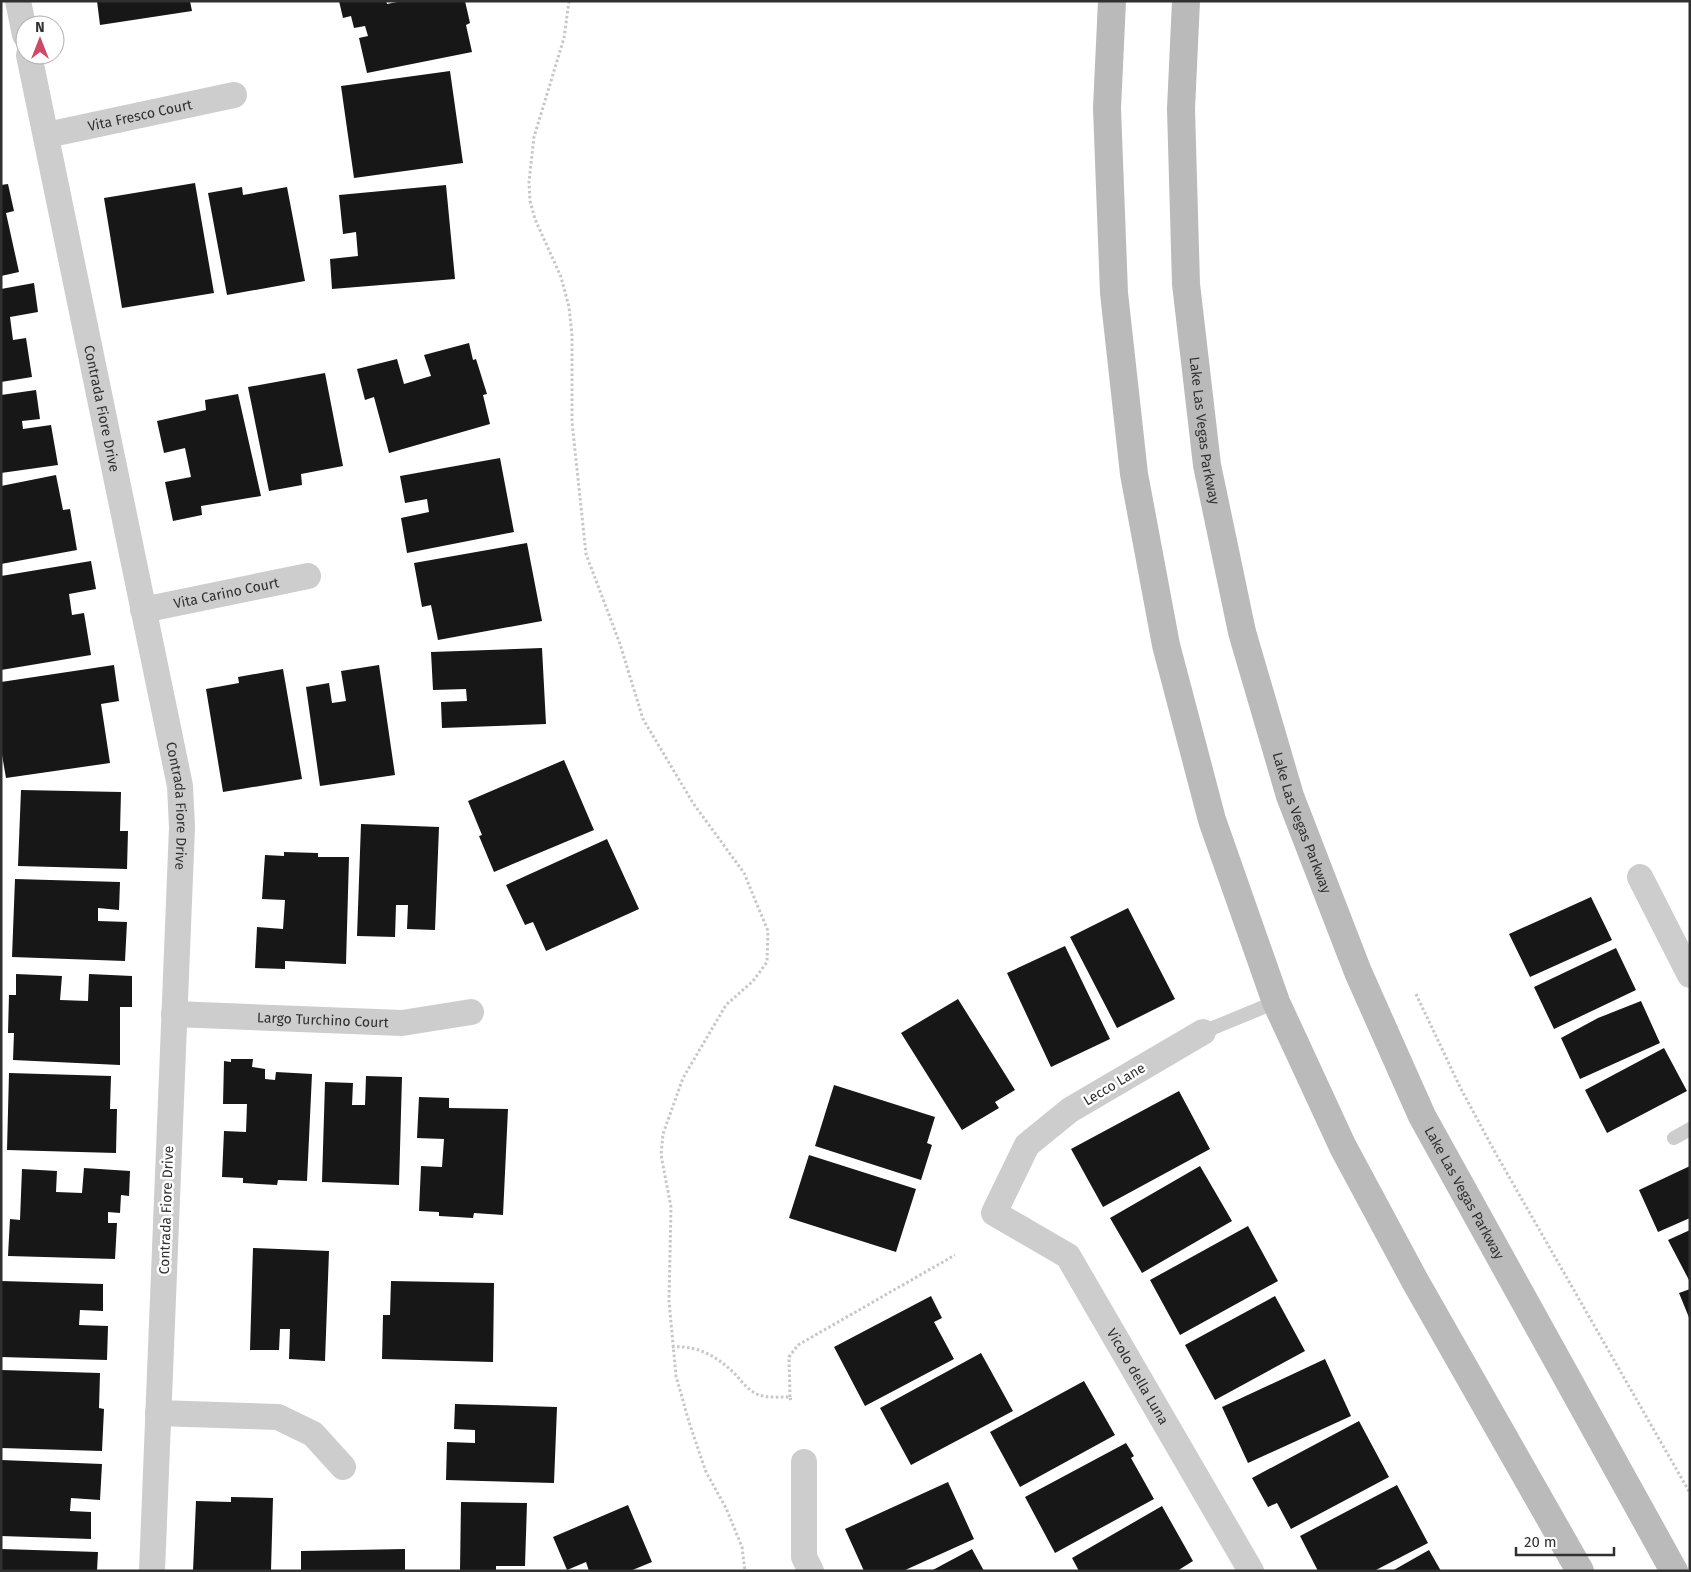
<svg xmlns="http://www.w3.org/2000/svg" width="1691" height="1572" font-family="'Fira Sans',sans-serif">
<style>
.building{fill:#171717}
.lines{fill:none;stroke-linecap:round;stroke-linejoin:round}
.path{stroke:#c7c7c7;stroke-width:3;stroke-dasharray:2.5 2.5;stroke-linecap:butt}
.lane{stroke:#cdcdcd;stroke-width:14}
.street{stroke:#cdcdcd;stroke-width:26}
.secondary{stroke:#bababa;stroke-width:28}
.labels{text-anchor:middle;stroke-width:5;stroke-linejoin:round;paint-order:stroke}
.street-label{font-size:14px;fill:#303030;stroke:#fff}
</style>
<rect width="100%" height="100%" fill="#fff"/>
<!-- building -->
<path class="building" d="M97,1H190L192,11L100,25Z
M339,1H386L387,4L402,1H465L470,23L466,25L472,52L367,73L359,38L368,36L365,26L354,28L351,16L343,18Z
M450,71L463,163L354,178L341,86Z
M195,183L214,293L122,308L104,198Z
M8,184L14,211L6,213L19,272L1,276V185Z
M446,185L455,279L332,289L330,259L358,256L356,232L343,234L339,195Z
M242,187L243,195L287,187L305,281L227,295L208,193Z
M34,283L38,312L10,317L13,340L26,338L32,377L1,382V289Z
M469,343L473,360L476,359L487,394L483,395L490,424L389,453L374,397L365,400L357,369L397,359L404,384L431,376L424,355Z
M325,373L343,466L301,474L302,485L269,491L248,387Z
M36,390L40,419L22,421L23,429L51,425L58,465L1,473V395Z
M238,394L261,496L201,506L202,515L173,521L165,482L191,477L185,448L164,453L157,421L206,410L205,400Z
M500,458L514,532L407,553L401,518L429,512L427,499L405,503L400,476Z
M56,475L63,510L70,509L77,550L1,564V486Z
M527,543L542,621L438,640L431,605L422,607L414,563Z
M91,561L96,589L69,594L72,615L84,613L91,655L1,670V576Z
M542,648L546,724L442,728L441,702L467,701L466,689L433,690L431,652Z
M114,665L119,701L101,704L110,763L6,778L1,749V682Z
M379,665L395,775L320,786L306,687L329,683L332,703L346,701L341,671Z
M283,669L302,779L223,792L206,689L239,683L238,677Z
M564,760L594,830L494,872L479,836L482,835L468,801Z
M21,790L121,792L120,831H128L127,869L18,866Z
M361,824L439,827L435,930L407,929L408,905H396L395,937L357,936Z
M607,839L639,909L546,951L533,922L525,925L506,885Z
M284,852L318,853V857H349L346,964L285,961V969L255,968L257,927L283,929L285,900L262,899L265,855L284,856Z
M15,879L120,882L119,910L98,908V921L127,922L125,961L12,957Z
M1591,897L1612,940L1530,977L1509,934Z
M1128,908L1175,999L1117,1028L1070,937Z
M1065,946L1110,1039L1051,1067L1007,973Z
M1616,948L1636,990L1554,1029L1534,987Z
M16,974L62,976L60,1000L88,1001L89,974L132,976V1007H120V1065L13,1060L14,1033H8L9,995H16Z
M958,999L1015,1090L995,1102L999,1108L962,1130L901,1033Z
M1641,1001L1660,1043L1580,1079L1561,1038L1598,1018Z
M1664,1048L1687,1091L1607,1133L1585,1090Z
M231,1059H253L252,1067L265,1069V1079L275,1080L276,1072L312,1074L307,1181L278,1180L277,1185L243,1183V1178L222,1177L224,1131L246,1132L247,1104H223L224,1061L231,1062Z
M9,1073L111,1076L110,1109H117L116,1153L7,1150Z
M366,1076L402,1077L399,1185L322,1182L325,1082L353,1083L352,1105H365Z
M834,1085L935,1117L927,1143L932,1145L921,1180L815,1146Z
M1179,1091L1210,1149L1103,1207L1071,1149Z
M419,1097L449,1098V1108L508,1109L503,1215L474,1213L473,1218L439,1216V1212L419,1211L421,1166L442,1167L444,1139L417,1138Z
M809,1155L916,1189L896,1252L789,1218Z
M1200,1166L1232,1221L1142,1273L1110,1218Z
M1690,1166V1218L1658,1232L1639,1190Z
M84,1168L130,1171L129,1196L121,1195L120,1213L108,1212V1223H117L115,1259L8,1256L10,1219L20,1220L22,1169L57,1171L56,1192L82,1193Z
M1248,1226L1278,1281L1180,1335L1150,1280Z
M1690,1230V1282L1668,1240Z
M253,1248L329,1251L325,1361L289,1359L290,1329H280L279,1350H250Z
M1,1281L103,1284V1311L80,1310L79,1325L108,1326L107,1360L1,1357Z
M391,1281L494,1283L493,1362L382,1359L383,1315H390Z
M1690,1289V1320L1679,1293Z
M931,1296L942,1318L934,1322L954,1359L865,1406L834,1347Z
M1275,1296L1305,1351L1215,1400L1185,1345Z
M981,1353L1013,1411L911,1465L880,1408Z
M1325,1359L1351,1416L1248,1463L1222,1407Z
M1,1370L100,1373L99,1408L104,1409L102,1451L1,1448Z
M1084,1381L1115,1435L1020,1487L990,1432Z
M455,1404L557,1407L554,1483L446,1480L447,1442L475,1443V1430L454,1429Z
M1359,1421L1389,1477L1291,1529L1277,1503L1268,1507L1252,1478Z
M1126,1443L1134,1456L1131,1458L1154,1499L1055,1553L1025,1497Z
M1,1460L102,1464L100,1500L71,1498L70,1511L91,1512V1539L1,1536Z
M948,1482L974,1539L903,1571H864L845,1529Z
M1397,1485L1428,1543L1374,1571H1318L1300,1536Z
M231,1497L273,1498L271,1571H193L196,1501L231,1502Z
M461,1502L527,1503L525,1566H496V1571H460Z
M628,1505L652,1562L630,1571H589L586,1562L567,1570L553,1537Z
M1162,1506L1193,1561L1177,1571H1079L1072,1558Z
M1,1549L98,1552L97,1571H1Z
M405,1549V1571H301V1551Z
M972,1549L984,1571H931Z
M1429,1550L1441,1571H1392Z"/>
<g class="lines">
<!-- path -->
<path class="path" d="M569,1L564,38L534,137L529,182L530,201L535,219L561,277L569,307L572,335V422L586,554L620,644L643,719L693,803L744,873L768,931L767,962L753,981L726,1005L683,1078L663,1134L661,1155L671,1207L669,1301L676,1376L689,1422L706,1472L726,1508L742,1547L745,1571
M1416,994L1461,1089L1496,1154L1690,1493
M672,1347C698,1345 718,1357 735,1374C742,1382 749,1391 759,1395C769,1398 780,1397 790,1397L791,1401
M790,1397L789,1357L798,1345L955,1255"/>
<!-- lane -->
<path class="lane" d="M1203,1032L1276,1002
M1674,1138L1690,1129"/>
<!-- street -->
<g class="street">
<path d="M18,1L25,35"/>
<path id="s1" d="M29,55L180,786L182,827L152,1571"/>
<path id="s2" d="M47,135L234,95"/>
<path id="s3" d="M143,610L308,576"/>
<path d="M1640,877L1690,975"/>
<path id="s4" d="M174,1014L402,1023L471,1012"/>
<path id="s5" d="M1203,1032L1070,1110L1027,1145L994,1213L1068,1256L1251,1571"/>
<path d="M158,1413L278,1417L313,1434L343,1467"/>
<path d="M804,1462V1557L811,1571"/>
</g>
<!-- secondary -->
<g class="secondary">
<path d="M1112,1L1107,108L1114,293L1134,474L1166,645L1212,820L1276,1002L1343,1147L1415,1281L1580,1571"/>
<path id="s6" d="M1186,1L1181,109L1186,284L1207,465L1242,632L1290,796L1358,972L1422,1116L1674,1571"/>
</g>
</g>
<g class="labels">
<!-- street labels -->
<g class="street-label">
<text dy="5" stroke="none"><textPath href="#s2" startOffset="95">Vita Fresco Court</textPath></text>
<text dy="5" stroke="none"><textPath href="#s1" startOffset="361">Contrada Fiore Drive</textPath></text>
<text dy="5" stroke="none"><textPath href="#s6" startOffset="431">Lake Las Vegas Parkway</textPath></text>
<text dy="5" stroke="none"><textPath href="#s3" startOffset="85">Vita Carino Court</textPath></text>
<text dy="5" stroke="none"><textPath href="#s1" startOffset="766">Contrada Fiore Drive</textPath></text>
<text dy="5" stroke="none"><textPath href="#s6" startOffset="836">Lake Las Vegas Parkway</textPath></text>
<text dy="5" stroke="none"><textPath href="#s4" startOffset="149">Largo Turchino Court</textPath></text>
<text transform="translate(1114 1084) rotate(-31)" y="5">Lecco Lane</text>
<text dy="5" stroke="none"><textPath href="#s6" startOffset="1241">Lake Las Vegas Parkway</textPath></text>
<text transform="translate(166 1210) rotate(-88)" y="5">Contrada Fiore Drive</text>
<text dy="5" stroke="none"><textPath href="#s5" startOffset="510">Vicolo della Luna</textPath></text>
</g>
</g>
<!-- border -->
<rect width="1691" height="1572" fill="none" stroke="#303030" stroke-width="5"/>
<!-- north arrow -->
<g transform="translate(40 40)"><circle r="24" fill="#ffffff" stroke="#acacac"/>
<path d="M0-4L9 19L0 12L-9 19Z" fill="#cf4966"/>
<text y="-8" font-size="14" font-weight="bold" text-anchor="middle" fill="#303030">N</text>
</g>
<!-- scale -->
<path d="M1516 1547v8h98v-8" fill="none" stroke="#303030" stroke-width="2.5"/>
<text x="1524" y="1547" font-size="15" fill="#303030" stroke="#ffffff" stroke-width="4" paint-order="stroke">20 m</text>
</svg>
